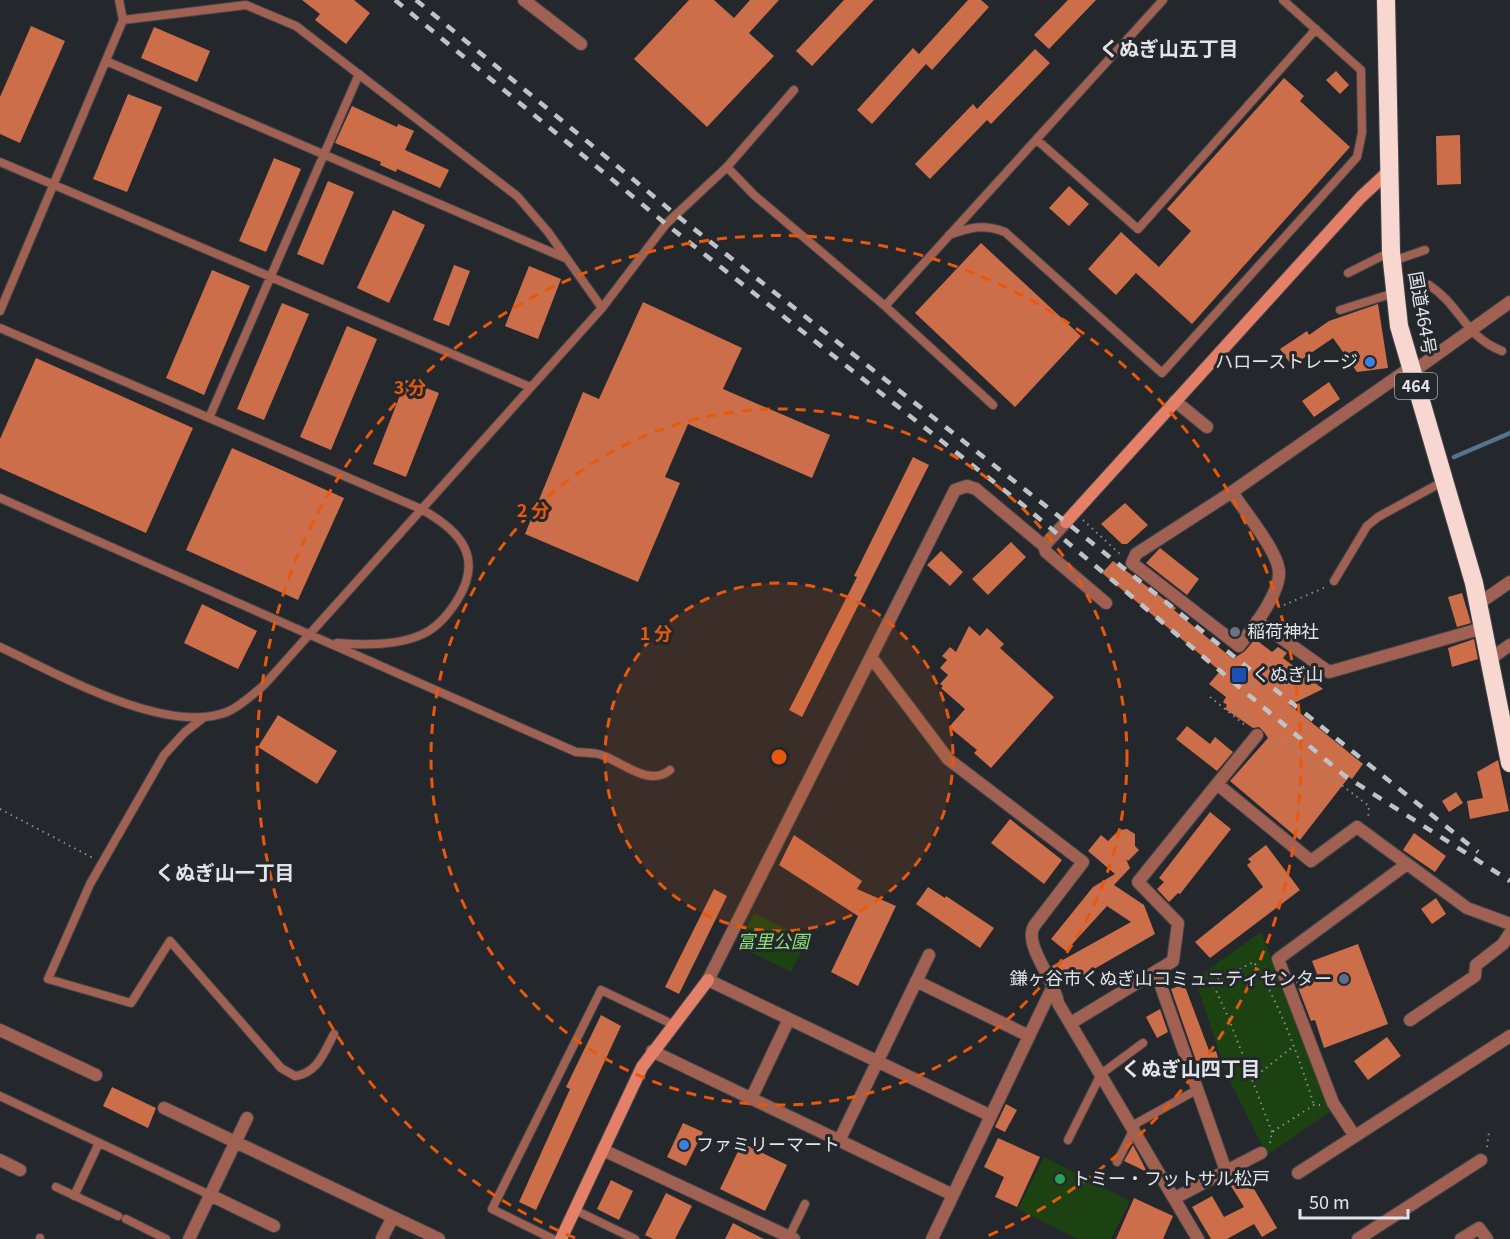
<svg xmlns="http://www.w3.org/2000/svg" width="1510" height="1239" font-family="Georgia,'Noto Sans JP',serif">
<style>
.green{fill:#1d4212}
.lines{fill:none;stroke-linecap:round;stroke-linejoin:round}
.stream{stroke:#54738d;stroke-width:4.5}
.building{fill:#cc6e49}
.lane-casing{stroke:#42464b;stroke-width:10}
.street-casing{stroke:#42464b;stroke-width:14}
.secondary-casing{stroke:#42464b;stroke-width:14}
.highway-casing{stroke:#42464b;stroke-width:20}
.path{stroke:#8a8d92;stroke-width:2;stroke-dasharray:1.5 4.5;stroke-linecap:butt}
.lane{stroke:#a06152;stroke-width:8}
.street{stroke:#a06152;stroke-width:12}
.secondary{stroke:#e47f68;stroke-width:12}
.highway{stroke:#f7d7cf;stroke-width:18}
.rail{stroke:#bfc2c6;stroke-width:4.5;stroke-dasharray:10 10;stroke-linecap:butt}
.path-bridge{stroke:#8a8d92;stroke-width:2;stroke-dasharray:1.5 4.5;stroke-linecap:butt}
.ring{fill:none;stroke:#e8590c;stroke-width:3;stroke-dasharray:10 8}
.shop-dot{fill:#3f7fe0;stroke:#24282d;stroke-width:2}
.worship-dot{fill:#6b7280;stroke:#24282d;stroke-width:2}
.transit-dot{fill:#1a4fb4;stroke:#24282d;stroke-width:2}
.service-dot{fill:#5c6f8a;stroke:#24282d;stroke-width:2}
.leisure-dot{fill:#2e9e5b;stroke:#24282d;stroke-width:2}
.labels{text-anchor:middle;stroke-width:6;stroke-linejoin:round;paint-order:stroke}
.shield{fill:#24282d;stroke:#a8acb0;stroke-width:1.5}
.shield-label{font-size:16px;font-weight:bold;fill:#e1e4e8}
.street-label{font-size:18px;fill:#e1e4e8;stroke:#24282d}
.poi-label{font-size:18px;fill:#e1e4e8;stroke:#24282d;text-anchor:start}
.park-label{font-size:18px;font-style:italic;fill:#8ee079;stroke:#24282d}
.neighbourhood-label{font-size:20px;font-weight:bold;fill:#e1e4e8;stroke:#24282d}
.centre{fill:#e8590c;stroke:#24282d;stroke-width:3}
.ring-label{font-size:18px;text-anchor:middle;font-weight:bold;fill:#e8590c;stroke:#24282d;stroke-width:6;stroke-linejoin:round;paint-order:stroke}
</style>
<rect width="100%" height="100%" fill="#24282d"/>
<!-- green -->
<path class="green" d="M754,913L807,939L791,972L738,946Z
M1261,932L1330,1112L1267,1155L1226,1073L1195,979Z
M1044,1157L1130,1201L1111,1239H1078L1018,1209Z"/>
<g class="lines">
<!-- stream -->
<path class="stream" d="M1454,457L1510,433"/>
</g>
<!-- building -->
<path class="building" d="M302,0H354L370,13L346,44L315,20L320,14Z
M689,0H714L734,18L750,0H779L749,33L774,56L707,127L634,59Z
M844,0H874L812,66L796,51Z
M968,0H981L989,7L932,70L926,64L872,124L857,110L913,48L919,54Z
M1068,0H1096L1049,49L1034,35Z
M31,26L65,41L20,143L0,134V97Z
M154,27L210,51L197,82L141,58Z
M1035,49L1050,63L991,124L987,120L930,179L915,164L973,104L977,109Z
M1336,71L1349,85L1340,94L1326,80Z
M1284,78L1304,96L1300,101L1350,147L1192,324L1136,273L1116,295L1088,269L1121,232L1159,267L1191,231L1167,209Z
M128,94L162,107L127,192L93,179Z
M352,106L397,127L398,124L414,131L405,150L449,170L440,188L397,169L396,172L380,165L381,162L335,143Z
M1460,135L1461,184L1437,185L1436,136Z
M274,158L301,169L266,252L239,241Z
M328,181L354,192L323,265L297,254Z
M1069,186L1089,204L1069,226L1049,208Z
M393,210L425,225L389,303L357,288Z
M981,243L1081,336L1015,407L915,313Z
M454,265L470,271L449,326L433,320Z
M529,266L561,279L538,339L505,326Z
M212,270L250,286L204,395L166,378Z
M643,302L742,348L723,389L830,435L812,478L688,424L665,477L680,483L638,582L525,534L583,392L599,399Z
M282,303L309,314L264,420L237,409Z
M1378,304L1388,368L1357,372L1333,338L1292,366L1280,349L1307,331L1309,335L1329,321Z
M347,326L377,339L331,450L300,437Z
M36,358L193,428L146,533L0,468V439Z
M406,380L439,393L406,477L373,464Z
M1329,382L1340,399L1314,417L1302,401Z
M232,448L344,498L298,600L186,550Z
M913,457L929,465L802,717L789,710L857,577L854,576Z
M1125,503L1148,525L1127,544H1122L1101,524Z
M1011,542L1026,557L988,595L972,579Z
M1160,548L1199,579L1187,595L1146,563Z
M941,551L963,572L950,586L927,565Z
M1113,561L1176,608L1174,610L1233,659L1245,651L1255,639L1272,652L1278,647L1287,653L1283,658L1323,689L1290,705L1363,764L1352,779L1349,777L1300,840L1230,781L1268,738L1264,732L1259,727L1253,728L1225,709L1227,705L1223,702L1226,697L1209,684L1220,671L1102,573Z
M1462,593L1471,623L1457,627L1448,597Z
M202,604L257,631L238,669L184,643Z
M969,626L980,636L987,628L1004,644L1000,648L1054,697L991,768L974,753L977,750L949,727L965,709L941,688L943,686L940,684L948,675L940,668L947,660L942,656L950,647L956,652Z
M1474,639L1478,659L1452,667L1448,648Z
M278,715L337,751L317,784L258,747Z
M1187,726L1210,744L1215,737L1233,752L1217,771L1176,739Z
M1498,760L1509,811L1470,819L1467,801L1483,798L1477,772Z
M1456,792L1463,803L1449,812L1442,801Z
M1210,812L1231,829L1180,894L1178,893L1169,902L1157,889L1164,882L1159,878Z
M1010,819L1062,860L1044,884L991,843Z
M1127,829L1135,834V846L1139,850L1128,861L1126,859L1130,868L1114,885L1144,905L1155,934L1075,980L1069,969L1056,975L1052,966L1131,922L1107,906L1066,951L1051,939L1093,887L1115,874L1088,851L1101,835L1108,841L1119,830Z
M1414,833L1446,856L1435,872L1403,850Z
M794,835L862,881L857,889L896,906L858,986L831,972L858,916L779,865Z
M1266,845L1300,890L1210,958L1195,942L1263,887L1247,865L1251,862L1248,859Z
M928,887L945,898L946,896L994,928L980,948L916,904Z
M714,889L727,896L679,994L665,987Z
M1436,898L1446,914L1432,924L1421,909Z
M1358,944L1388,1024L1324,1048L1315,1020L1311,1021L1296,982L1317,974L1312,961Z
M1184,984L1210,1053L1216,1051L1221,1068L1201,1075L1171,989Z
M1160,1009L1168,1032L1157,1038L1146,1017Z
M601,1015L621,1026L536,1210L519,1202L570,1089L566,1087Z
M1387,1037L1401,1056L1368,1080L1354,1061Z
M112,1087L156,1108L148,1128L103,1106Z
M1006,1104L1017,1110L1005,1132L995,1127Z
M683,1123L703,1132L686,1166L667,1157Z
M998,1138L1040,1157L1017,1207L995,1197L1004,1177L984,1167Z
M742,1143L787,1165L765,1211L720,1189Z
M1133,1145L1142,1162L1147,1172L1124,1161Z
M1247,1177L1277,1228L1262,1237L1254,1224L1227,1239H1211L1192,1207L1212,1196L1224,1217L1244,1207L1231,1186Z
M611,1180L633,1191L619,1220L597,1209Z
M666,1193L692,1206L675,1239H653L645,1235Z
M1134,1198L1173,1216L1163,1239H1116Z
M733,1223L746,1230L764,1239H725Z"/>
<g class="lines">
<defs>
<path id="lane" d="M123,20L246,5L296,26L517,196L548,232L602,308
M106,61L565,258
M1037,140L1138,229L1316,29
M0,162L530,387
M727,167L754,195L885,306L993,405
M949,235C971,227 983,224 1005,232L1162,373L1357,157L1362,133L1361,70L1283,0
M1393,261L1425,250
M1348,273L1390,252
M1429,285C1461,306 1464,336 1502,351
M885,306L1163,0
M1340,310L1394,293
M0,311L123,20L119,0
M0,328L421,509C459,530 484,556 458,599C450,612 438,627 423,634C398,646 364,645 337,643
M209,418L359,74
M0,498L576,752C585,753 596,752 604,756C625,764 650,787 670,770
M1334,581L1367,526L1378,517L1444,481
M0,647C56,673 166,736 227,712C241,706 252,695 264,685L602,308L666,224L727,167L794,90
M203,718L185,732L164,755L90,884L48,979L131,1003L170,941L281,1068L295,1076C318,1073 324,1052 334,1034
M0,1096L210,1195
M1068,1140L1101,1074L1143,1043
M1117,1162L1137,1123L1191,1093
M56,1187L118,1216
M74,1196L99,1143
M575,1210L635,1239
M126,1219L166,1239
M789,1237L805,1204
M40,1239V1238
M553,1239L492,1209L601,990L672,1024"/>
<path id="street" d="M524,0L581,44
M1411,373L1510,302
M1175,401L1207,427
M1232,492C1244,511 1278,551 1279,572C1280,594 1252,629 1239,646L1132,563L1136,554L1232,492L1410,368
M1044,546L1046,552L1106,603
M1478,604L1510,582
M1257,621L1329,672L1483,628
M871,657L948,759L1083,862L1034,926C1023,945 1055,979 1058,1003L1198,1239
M1490,659L1510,645
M1217,784L1257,735
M1156,972L1226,1171L1175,1198
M916,981L1029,1036
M1410,1020L1475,976L1476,965L1503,944L1510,933
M1071,1023L1173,961L1178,923L1138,882L1217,784L1311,861L1357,827L1467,908L1510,924
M0,1030L96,1075
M652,1051L953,1195
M751,1099L789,1019
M164,1108L439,1239
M991,1116L708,980L955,490L967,486L976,489L1044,546L1066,522
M1354,1135L1333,1103L1278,959L1407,864
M839,1141L929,955
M603,1150L794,1239
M0,1160L20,1170
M1226,1171L1261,1153
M1298,1173L1510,1036
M210,1195L274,1226
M382,1238L393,1217
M189,1239L247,1118
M932,1239L1054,984
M1358,1239L1481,1160
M1461,1239L1479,1228L1487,1239"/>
<path id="secondary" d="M1066,522L1361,197L1389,171
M561,1239L642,1067L708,980"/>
<path id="highway" d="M1386,0L1391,252L1399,326L1474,583L1510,763"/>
</defs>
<!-- lane casing -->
<use href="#lane" class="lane-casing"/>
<!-- street casing -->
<use href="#street" class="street-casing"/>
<!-- secondary casing -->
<use href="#secondary" class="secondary-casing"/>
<!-- highway casing -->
<use href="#highway" class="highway-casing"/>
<!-- path -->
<path class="path" d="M1083,520L1121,555
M1284,605L1326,587
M1246,680L1252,685
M1210,697L1246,726
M1235,707L1254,722
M1267,742L1274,747L1281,739L1369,806L1368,820
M0,809L93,858
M1252,1079L1294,1046
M1272,1132L1229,1019L1212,982L1254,962C1281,1007 1298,1055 1314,1105
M1270,1143L1272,1132L1314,1105H1320
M1487,1147L1489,1132"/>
<!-- lane -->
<use href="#lane" class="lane"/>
<!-- street -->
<use href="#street" class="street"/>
<!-- secondary -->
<use href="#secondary" class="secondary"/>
<!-- highway -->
<use href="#highway" class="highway"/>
<!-- rail -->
<path class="rail" d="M395,0L666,224L1023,505L1345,776L1510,881
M416,0L675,214L1066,522L1478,852"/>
<!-- path-bridge -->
<path class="path-bridge" d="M1235,707L1282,645"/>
</g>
<!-- distance rings -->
<circle cx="779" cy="757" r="174" fill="#e8590c" fill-opacity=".12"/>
<g class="ring">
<circle cx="779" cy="757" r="174"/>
<circle cx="779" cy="757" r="348"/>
<path d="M575 1238A522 522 0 1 1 983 1238"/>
</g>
<!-- markers -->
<g class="shop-dot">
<circle cx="1370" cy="362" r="6"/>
<circle cx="684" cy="1145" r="6"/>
</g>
<circle class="worship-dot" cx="1235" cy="632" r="6"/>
<rect class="transit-dot" x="1231" y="667" width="16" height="16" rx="3"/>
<circle class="service-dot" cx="1344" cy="979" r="6"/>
<circle class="leisure-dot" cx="1060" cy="1179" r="6"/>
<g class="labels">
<!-- shield labels -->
<rect class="shield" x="1395" y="373" width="42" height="26" rx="4.5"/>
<g class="shield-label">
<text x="1416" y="392">464</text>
</g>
<!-- street labels -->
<g class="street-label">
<text transform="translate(1422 313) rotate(80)" y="6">国道464号</text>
</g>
<!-- poi labels -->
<g class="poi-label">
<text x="1358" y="368" text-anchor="end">ハローストレージ</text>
<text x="1247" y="638">稲荷神社</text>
<text x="1252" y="681">くぬぎ山</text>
<text x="1332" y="985" text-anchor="end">鎌ヶ谷市くぬぎ山コミュニティセンター</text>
<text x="696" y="1151">ファミリーマート</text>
<text x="1072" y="1185">トミー・フットサル松戸</text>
</g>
<!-- park labels -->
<g class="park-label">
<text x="773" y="948">富里公園</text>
</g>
<!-- neighbourhood labels -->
<g class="neighbourhood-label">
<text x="1169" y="56">くぬぎ山五丁目</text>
<text x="225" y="880">くぬぎ山一丁目</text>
<text x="1191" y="1076">くぬぎ山四丁目</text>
</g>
</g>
<circle cx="779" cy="757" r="9" class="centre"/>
<g class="ring-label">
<text x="410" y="394">3 分</text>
<text x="533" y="517">2 分</text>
<text x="656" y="640">1 分</text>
</g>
<!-- scale -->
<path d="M1300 1209v9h108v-9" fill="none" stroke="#e1e4e8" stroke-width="3"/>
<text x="1309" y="1209" font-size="18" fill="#e1e4e8" stroke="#24282d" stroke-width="4.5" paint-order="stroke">50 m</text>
</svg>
